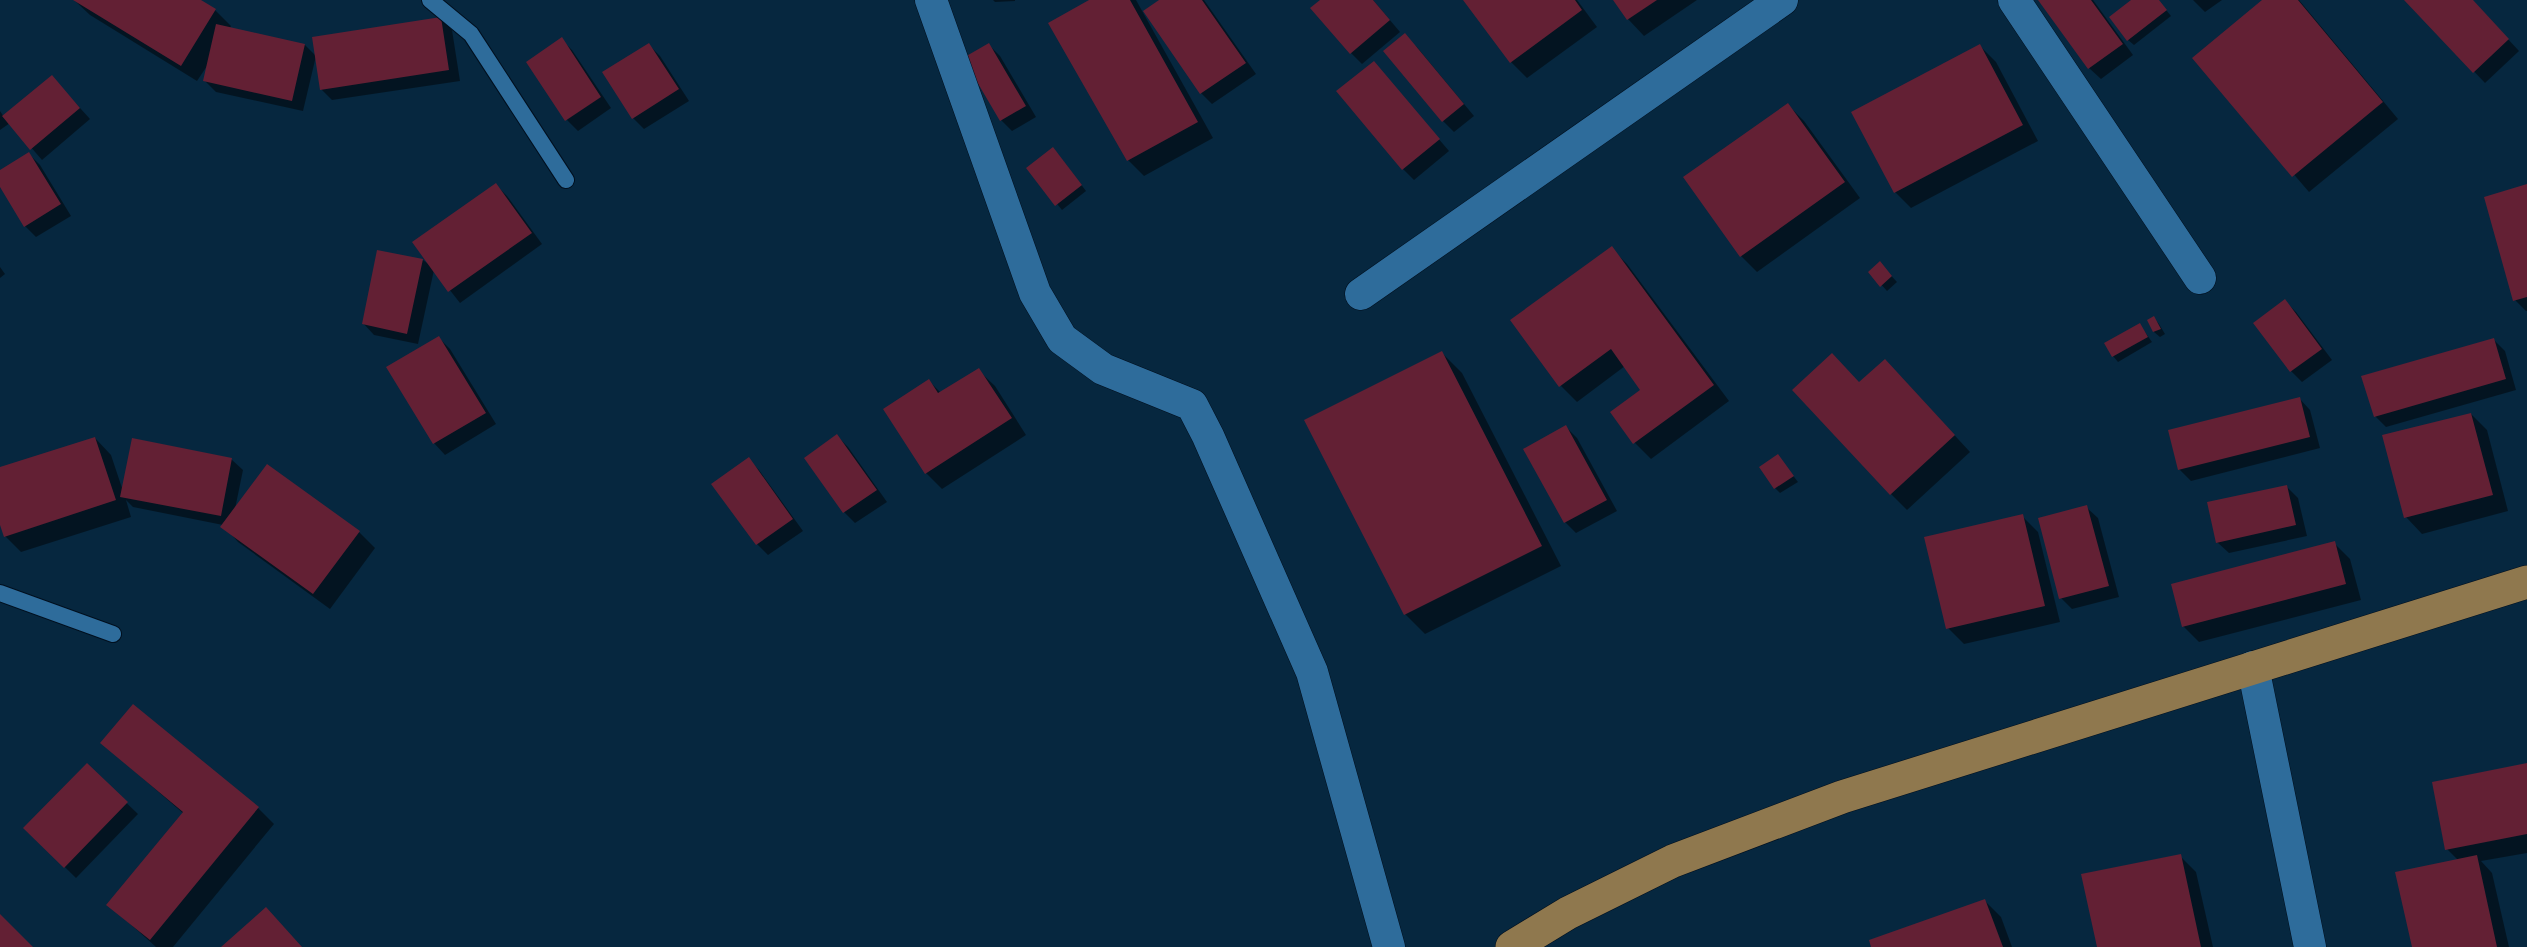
<svg xmlns="http://www.w3.org/2000/svg" width="2527" height="947" font-family="Rubik,sans-serif">
<style>
.shadow{fill:#0007}
.building{fill:#632034}
.lines{fill:none;stroke-linecap:round;stroke-linejoin:round}
.service-casing{stroke:#000f1e;stroke-width:18}
.minor-casing{stroke:#000f1e;stroke-width:33}
.primary-casing{stroke:#000f1e;stroke-width:34}
.service{stroke:#2e6c9b;stroke-width:16}
.minor{stroke:#2e6c9b;stroke-width:32}
.primary{stroke:#8f784e;stroke-width:33}
</style>
<rect width="100%" height="100%" fill="#06273f"/>
<!-- shadow -->
<path class="shadow" d="M74,0H199L215,10L231,26L230,28L305,45L316,56L303,111L216,92L205,81L209,63L197,81L90,15Z
M993,0H1015V1L995,2Z
M1092,0H1136L1213,138L1144,176L1128,160Z
M1161,0H1204L1256,74L1212,104L1201,93Z
M1322,0H1373L1400,32L1362,64L1351,53Z
M1465,0H1577L1597,27L1527,78L1511,62Z
M1615,0H1697L1644,36L1628,19Z
M2040,0H2093L2133,55L2101,79L2089,68Z
M2133,0H2158L2171,16L2134,45L2128,40Z
M2193,0H2222L2205,12Z
M2265,0H2299L2398,119L2309,192L2194,58Z
M2406,0H2472L2519,51L2485,83Z
M441,19L452,30L460,81L332,100L321,89Z
M561,39L572,50L611,108L578,131L567,120Z
M649,45L660,56L689,101L644,129L633,118Z
M989,45L1000,56L1036,117L1012,131L1001,120Z
M1416,46L1474,116L1454,132L1443,121Z
M1980,46L1996,62L2038,141L1911,208L1895,192Z
M1374,63L1449,151L1414,180L1403,169Z
M52,77L90,119L42,160L10,123L0,130V111L4,117Z
M1788,105L1804,121L1860,198L1757,272L1741,256Z
M29,154L40,165L71,216L36,237L25,226L0,185V172Z
M1058,154L1086,191L1062,210L1028,168Z
M496,185L507,196L542,244L460,303L434,270L418,344L374,335L363,323L423,260L431,266Z
M2527,186V311H2526L2515,300Z
M1611,248L1627,264L1729,401L1651,459L1635,443L1643,390L1625,366L1577,402L1561,386Z
M0,267L5,274L0,278Z
M1885,269L1897,282L1887,291L1870,272Z
M2285,301L2296,312L2332,360L2302,382L2291,371Z
M2154,318L2159,324L2165,334L2160,337L2154,332L2149,321Z
M2140,325L2152,342L2118,362L2113,356Z
M439,338L450,349L496,424L445,455L434,443Z
M2494,340L2505,351L2516,390L2386,427L2375,416Z
M1442,353L1462,373L1561,566L1425,634L1405,614Z
M978,370L995,386L1026,435L942,489L926,473L885,409L929,381L941,393Z
M1901,377L1970,452L1907,510L1891,494L1860,384Z
M2299,398L2310,410L2320,448L2191,481L2179,469Z
M2471,414L2487,430L2508,511L2422,534L2406,517Z
M1566,427L1577,438L1617,511L1576,533L1565,522Z
M837,436L848,447L887,502L855,523L844,512Z
M95,438L111,455L123,491L231,459L243,470L235,509L359,532L375,548L330,609L238,542L223,525L133,507L126,500L131,517L21,552L5,536L0,520V468Z
M1778,456L1798,482L1780,493L1775,488Z
M748,459L759,470L803,531L768,555L757,544L713,484Z
M2287,487L2298,498L2307,536L2229,553L2217,542Z
M2086,507L2098,518L2119,597L2072,609L2061,598Z
M2022,516L2038,532L2060,622L1964,644L1948,628Z
M2334,543L2350,559L2361,600L2199,642L2183,626Z
M102,743L258,808L274,824L173,947H156L109,905L184,814Z
M87,765L138,814L76,878L25,828Z
M2527,765V853L2481,861L2492,873L2509,947H2413L2458,860L2447,849Z
M2180,856L2196,872L2213,947H2099Z
M1985,901L2001,917L2012,947H1873Z"/>
<!-- building -->
<path class="building" d="M73,0H201L216,9L181,66Z
M1089,0H1130L1198,122L1127,161L1048,23Z
M1159,0H1202L1246,63L1200,94L1143,11Z
M1320,0H1373L1390,20L1350,54L1310,8Z
M1463,0H1575L1582,10L1510,63Z
M1613,0H1657L1627,20Z
M2038,0H2091L2123,44L2088,69Z
M2131,0H2159L2167,10L2127,41L2109,17Z
M2262,0H2298L2383,102L2292,177L2192,58Z
M2404,0H2473L2509,39L2473,73Z
M441,17L449,70L320,90L312,37Z
M216,24L305,44L292,101L203,81Z
M1405,33L1464,104L1442,122L1383,51Z
M562,37L601,97L565,121L526,62Z
M649,43L679,89L632,119L602,72Z
M989,43L1026,106L1000,121L963,58Z
M1980,44L2023,125L1894,193L1851,112Z
M1374,61L1440,139L1402,170L1336,91Z
M52,75L80,108L30,150L2,116Z
M1788,103L1845,182L1740,257L1683,177Z
M1053,147L1082,185L1055,206L1026,168Z
M29,152L61,204L24,227L0,187V170Z
M496,183L532,233L448,292L412,242Z
M2527,184V297L2513,301L2484,197Z
M1612,246L1714,385L1633,444L1610,412L1640,390L1611,349L1559,387L1510,320Z
M377,250L423,259L407,334L362,324Z
M1880,261L1892,276L1880,287L1868,272Z
M2285,299L2322,349L2290,372L2253,323Z
M2154,316L2161,329L2153,332L2147,320Z
M2140,323L2148,337L2112,357L2104,343Z
M439,336L486,413L433,444L386,367Z
M2494,338L2506,379L2374,417L2361,376Z
M1442,351L1542,546L1404,615L1304,420Z
M1832,353L1859,382L1885,359L1955,435L1890,495L1792,390Z
M979,368L1012,418L925,474L883,409L929,379L938,393Z
M2300,397L2310,437L2178,470L2168,430Z
M2471,413L2493,495L2404,518L2382,435Z
M1566,425L1607,500L1564,523L1523,449Z
M837,434L877,490L843,513L804,458Z
M95,437L116,500L4,537L0,525V467Z
M132,438L232,458L221,516L120,497Z
M1778,454L1794,476L1774,489L1759,467Z
M749,457L793,519L756,545L711,484Z
M267,464L360,531L313,594L220,527Z
M2287,485L2296,525L2216,543L2207,502Z
M2087,505L2109,586L2059,599L2038,518Z
M2023,514L2045,606L1946,629L1924,537Z
M2335,541L2346,584L2182,627L2171,584Z
M133,704L259,807L150,940L106,905L183,812L100,743Z
M87,763L128,802L64,868L23,828Z
M2527,763V834L2445,850L2432,782Z
M2181,854L2201,947H2097L2081,874Z
M2477,855L2497,947H2412L2395,872Z
M1985,899L2003,947H1871L1869,940Z
M266,907L302,947H221Z
M0,914L33,947H0Z"/>
<g class="lines">
<defs>
<path id="service" d="M430,0L471,34L566,180
M0,593L113,634"/>
<path id="minor" d="M931,0L1035,293L1062,339L1103,369L1192,405L1208,436L1312,672L1389,947
M2014,0L2200,278
M1361,294L1782,0
M2253,667L2310,947"/>
<path id="primary" d="M1512,947L1568,913L1673,861L1842,797L2527,582"/>
</defs>
<!-- service casing -->
<use href="#service" class="service-casing"/>
<!-- minor casing -->
<use href="#minor" class="minor-casing"/>
<!-- primary casing -->
<use href="#primary" class="primary-casing"/>
<!-- service -->
<use href="#service" class="service"/>
<!-- minor -->
<use href="#minor" class="minor"/>
<!-- primary -->
<use href="#primary" class="primary"/>
</g>
</svg>
